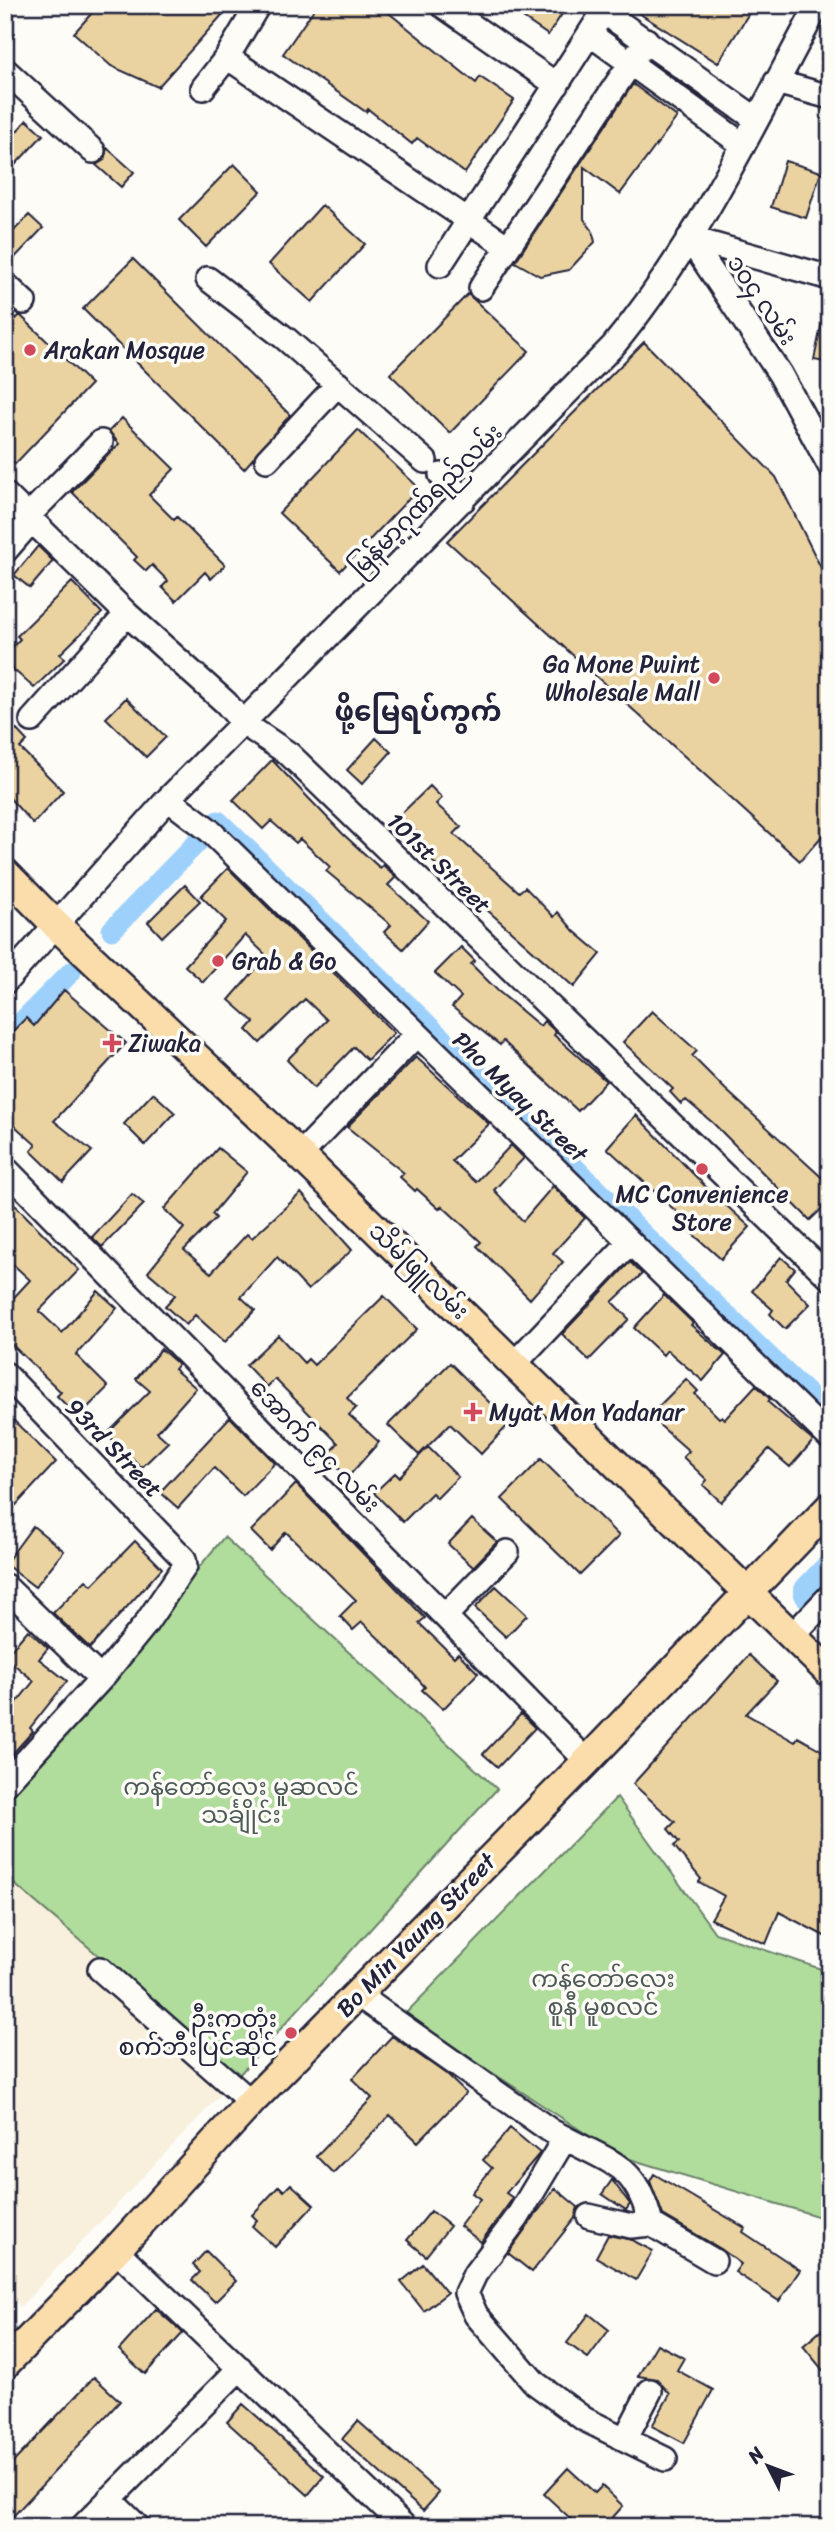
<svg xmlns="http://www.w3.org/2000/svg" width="835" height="2532" font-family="Sriracha,'Noto Sans Myanmar',sans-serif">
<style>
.built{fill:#f8f0dd}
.green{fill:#b0dd9b;stroke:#69806b;stroke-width:2}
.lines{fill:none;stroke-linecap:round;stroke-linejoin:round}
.canal{stroke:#9dd1fb;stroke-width:21}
.river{stroke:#9dd1fb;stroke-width:35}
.building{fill:#ebd3a1;stroke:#22223b;stroke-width:2}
.minor-casing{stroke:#22223b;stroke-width:28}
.major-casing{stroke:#22223b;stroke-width:33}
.minor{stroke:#fdfcf7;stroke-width:23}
.major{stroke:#fbddab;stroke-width:28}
.poi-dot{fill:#d1495b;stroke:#fdfcf7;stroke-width:2.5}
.labels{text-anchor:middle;stroke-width:7;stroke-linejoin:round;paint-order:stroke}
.street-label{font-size:24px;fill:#22223b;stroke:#fdfcf7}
.poi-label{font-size:24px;fill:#22223b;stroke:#fdfcf7;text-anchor:start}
.park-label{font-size:24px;fill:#4d5a58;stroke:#fdfcf7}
.quarter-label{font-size:28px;font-weight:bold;fill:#22223b;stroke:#fdfcf7}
</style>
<rect width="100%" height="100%" fill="#fdfcf7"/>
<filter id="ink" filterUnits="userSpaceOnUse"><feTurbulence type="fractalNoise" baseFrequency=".0143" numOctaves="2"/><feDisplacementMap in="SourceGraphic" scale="14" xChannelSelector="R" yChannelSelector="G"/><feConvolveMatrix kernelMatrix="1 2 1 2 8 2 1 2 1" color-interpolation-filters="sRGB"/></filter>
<g filter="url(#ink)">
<!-- built -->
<path class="built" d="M12,1882L239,2075L20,2307L5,2284V1889Z"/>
<!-- green -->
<path class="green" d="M224,1537L497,1789L239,2075L12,1882L5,1868V1802Z
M617,1797L715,1933L830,1972V2220L620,2156L404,2015Z"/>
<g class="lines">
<!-- canal -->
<path class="canal" d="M112,930L218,821L830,1416
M5,1039L71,972"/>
<!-- river -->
<path class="river" d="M811,1592L830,1572"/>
</g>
<!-- building -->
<path class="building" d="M99,5H231L158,87L111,66L74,33Z
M317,5H379L476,83L480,77L514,100L465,173L417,138L412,144L368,109L366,112L283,54Z
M504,5H568L548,35Z
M626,5H754L718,63Z
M633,84L677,117L620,194L584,167V219L592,230L595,242L569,270L540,276L515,262Z
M27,120L43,135L14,166L5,158V144Z
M107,148L134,172L121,187L96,165L104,160Z
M785,161L821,172L806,218L771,207Z
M234,164L261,191L206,247L179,220Z
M322,205L365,244L312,302L269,264Z
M29,215L43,228L5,268V240Z
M133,259L290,415L244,469L83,309Z
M468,294L529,351L450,433L390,374Z
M5,309L16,319L20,315L91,384L15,464L5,454Z
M823,317L830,318V363L814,360Z
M644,342L776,477L830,586V770L825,775L830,782V827L800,861L447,541Z
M122,418L174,469L149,495L174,520L177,517L225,565L211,579L205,572L176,601L162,587L168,581L152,565L146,571L134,560L137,557L72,492L119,444L109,431Z
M358,430L419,488L340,571L279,513Z
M38,546L53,561L30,588L14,575Z
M72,582L102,613L60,654L65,658L34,688L5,662V655L20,639L17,636Z
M126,698L166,737L146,757L106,718Z
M14,727L27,741L20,748L63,791L33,824L5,793V735Z
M376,738L391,752L362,784L347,770Z
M272,760L343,834L380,868L383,865L396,877L388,885L428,921L403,949L384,932L391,925L326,871L330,867L300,839L296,843L271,821L263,829L233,800Z
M430,786L442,798L436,804L461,827L454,834L519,892L525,887L554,917L558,912L574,931L601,954L574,987L415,846L422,838L400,815Z
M228,868L394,1033L367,1060L354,1047L314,1088L287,1060L327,1020L305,999L260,1043L247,1030L254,1022L229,1000L267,956L245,935L203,982L185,966L226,921L201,896Z
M185,885L200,901L162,937L148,922Z
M461,947L475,961L471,964L498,991L540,1026L544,1021L556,1032L554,1035L606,1081L578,1111L503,1041L500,1045L452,1007L461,997L435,973Z
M64,990L126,1043L54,1121L92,1151L63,1182L31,1151L36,1145L5,1117V1039L26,1018L34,1026Z
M652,1011L697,1051L692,1056L725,1089L830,1185V1201L810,1220L713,1123L686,1100L681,1104L670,1092L673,1089L623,1042Z
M416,1057L489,1124L452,1161L476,1182L511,1145L524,1158L494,1190L523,1221L553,1186L585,1218L553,1253L563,1262L530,1299L477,1246L481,1242L442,1206L439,1209L417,1189L415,1191L400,1177L404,1173L347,1127Z
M153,1093L175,1113L145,1145L124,1124Z
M636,1115L706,1187L750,1227L721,1259L675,1218L679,1214L607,1148Z
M218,1148L247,1172L212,1214L216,1218L184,1250L211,1273L247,1234L252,1238L301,1193L352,1250L308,1290L277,1257L241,1297L255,1310L225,1342L195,1315L186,1325L165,1306L175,1295L148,1272L184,1228L164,1209Z
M132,1194L144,1204L102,1247L92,1237Z
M14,1204L79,1270L39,1311L62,1333L98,1291L117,1308L76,1355L108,1387L78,1417L57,1396L61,1392L5,1338V1307L30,1280L5,1257V1213Z
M781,1257L795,1269L786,1280L810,1304L785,1329L770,1314L773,1310L752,1291Z
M630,1262L642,1274L612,1302L629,1319L589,1360L562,1334Z
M664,1295L693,1323L691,1325L725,1355L703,1381L667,1350L663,1355L634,1328Z
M384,1296L417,1329L347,1398L356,1408L349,1415L379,1442L348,1477L326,1457L338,1443L275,1379L267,1387L246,1365L278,1335L304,1363L308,1359L314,1365Z
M161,1349L178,1364L174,1369L196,1388L157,1432L168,1442L141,1468L107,1434L150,1391L136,1379Z
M450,1363L510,1423L481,1454L450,1424L419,1455L388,1425Z
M686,1379L698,1391L695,1394L719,1418L722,1416L725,1419L756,1385L770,1399L768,1402L813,1441L790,1467L769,1449L721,1502L703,1485L707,1480L683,1457L689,1451L649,1416Z
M5,1412L56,1462L5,1517Z
M230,1417L275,1463L243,1496L214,1468L178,1508L160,1492Z
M428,1447L458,1477L437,1498L432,1493L403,1522L374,1493L395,1473L399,1477Z
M541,1459L619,1536L580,1575L502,1499Z
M296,1484L425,1618L419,1623L454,1657L458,1653L478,1673L443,1709L422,1690L425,1687L402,1661L362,1622L353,1630L340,1616L356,1600L286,1532L270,1550L251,1531Z
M472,1519L497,1542L473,1567L448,1544Z
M33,1526L64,1551L35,1587L5,1564Z
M135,1541L162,1568L90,1648L53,1613L86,1580L92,1585Z
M496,1586L527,1615L506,1637L475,1608Z
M28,1630L48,1648L39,1659L67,1681L30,1728L33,1731L5,1762V1717L34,1681L5,1657Z
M749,1655L777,1681L746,1714L795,1742L798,1737L830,1755V1939L779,1912L766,1944L711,1919L724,1896L699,1882L701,1879L674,1846L679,1842L668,1829L675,1822L633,1784Z
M521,1714L535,1728L498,1767L483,1754Z
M392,2036L446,2074L466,2093L418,2142L390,2115L333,2173L316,2156L372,2098L352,2079Z
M510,2128L540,2153L506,2193L513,2198L481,2242L460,2226L480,2199L472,2193L492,2168L483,2160Z
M654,2174L745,2228L743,2232L800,2270L779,2301L735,2272L741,2264L721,2249L663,2215L650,2181Z
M612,2180L630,2204L626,2210L602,2194Z
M291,2184L314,2205L275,2247L252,2226L257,2220L252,2215L279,2186L284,2191Z
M555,2188L578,2207L575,2218L532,2272L508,2253Z
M431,2211L450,2226L426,2256L407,2240Z
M608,2235L632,2240L653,2251L636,2280L596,2257Z
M206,2251L236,2281L215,2302L192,2280L200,2272L193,2265Z
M423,2264L447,2293L424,2311L401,2282Z
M156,2309L183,2333L145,2374L119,2350Z
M589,2314L609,2330L588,2358L567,2343Z
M830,2323V2379L803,2346Z
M657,2344L684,2358L677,2370L713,2390L684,2443L652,2426L670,2394L657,2379L638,2376Z
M94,2377L120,2401L5,2525V2471Z
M243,2404L324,2476L308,2495L227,2422Z
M358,2421L439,2493L423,2511L342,2439Z
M568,2468L595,2493L602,2486L623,2506L604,2527H564L571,2519L544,2494Z"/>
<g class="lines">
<defs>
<path id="minor" d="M442,5L557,85
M604,12L756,119
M590,34L743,145
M227,57L508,247
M5,70L93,151
M776,82L830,97
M203,88L227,57L258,5
M689,238L780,374L830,466
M689,238L830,278
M440,265L608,5
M208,279L286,339L425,461
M5,284L24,302
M481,288L646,40
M267,460L338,384
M441,475L463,500
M5,494L127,614L226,703L243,723L289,754L830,1278
M28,516L101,442
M5,551L32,520
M32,720L127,614
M168,799L209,830L830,1438
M5,982L168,799L613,346C697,245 755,121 818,5
M300,1155L417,1034
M5,1168L587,1761
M514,1364L630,1242
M5,1374L184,1559L185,1566L145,1625L101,1679L5,1784
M5,1586L101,1679
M445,1616L507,1552
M792,1636L830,1596
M100,1969L251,2102
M358,1995L551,2131L565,2138L517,2218L475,2274L466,2293L476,2315L535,2383L584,2419L665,2459
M565,2138C615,2165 636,2165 651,2224
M589,2216L631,2226L651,2224L714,2261
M116,2250L405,2527
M625,2439L650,2391
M109,2499L138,2527
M82,2527L240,2368"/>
<path id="major" d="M5,873L56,925L300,1155L830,1673
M5,2364L116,2250L251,2102L587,1761L830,1507"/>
</defs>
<!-- minor casing -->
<use href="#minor" class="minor-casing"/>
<!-- major casing -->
<use href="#major" class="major-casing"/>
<!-- minor -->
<use href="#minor" class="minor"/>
<!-- major -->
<use href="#major" class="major"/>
</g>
</g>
<!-- markers -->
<g class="poi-dot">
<circle cx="30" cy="350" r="7"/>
<circle cx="714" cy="678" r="7"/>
<circle cx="218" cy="961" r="7"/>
<path d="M108.5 1032.5h7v7h7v7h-7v7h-7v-7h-7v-7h7z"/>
<circle cx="702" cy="1169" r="7"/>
<path d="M469.5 1401.5h7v7h7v7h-7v7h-7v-7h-7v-7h7z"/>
<circle cx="291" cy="2033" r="7"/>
</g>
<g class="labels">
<!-- street labels -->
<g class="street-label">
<text transform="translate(762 300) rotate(56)" y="8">၁၀၄ လမ်း</text>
<text transform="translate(426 500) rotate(-45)" y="8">မြန်မာ့ဂုဏ်ရည်လမ်း</text>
<text transform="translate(439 863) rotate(44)" y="8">101st Street</text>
<text transform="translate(520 1097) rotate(44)" y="8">Pho Myay Street</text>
<text transform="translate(419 1271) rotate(44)" y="8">သိမ်ဖြူလမ်း</text>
<text transform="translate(315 1446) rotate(46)" y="8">အောက် ၉၄ လမ်း</text>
<text transform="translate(114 1448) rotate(46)" y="8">93rd Street</text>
<text transform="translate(416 1935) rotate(-46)" y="8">Bo Min Yaung Street</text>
</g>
<!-- poi labels -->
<g class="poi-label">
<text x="44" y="358">Arakan Mosque</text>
<text x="700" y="672" text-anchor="end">Ga Mone Pwint<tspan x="700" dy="28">Wholesale Mall</tspan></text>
<text x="232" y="969">Grab &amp; Go</text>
<text x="128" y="1051">Ziwaka</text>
<text x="702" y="1202" text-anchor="middle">MC Convenience<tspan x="702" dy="28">Store</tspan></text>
<text x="489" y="1420">Myat Mon Yadanar</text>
<text x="277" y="2027" text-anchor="end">ဦးကတုံး<tspan x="277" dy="28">စက်ဘီးပြင်ဆိုင်</tspan></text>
</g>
<!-- park labels -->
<g class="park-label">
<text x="241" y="1795">ကန်တော်လေး မူဆလင်<tspan x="241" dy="28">သင်္ချိုင်း</tspan></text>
<text x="603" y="1987">ကန်တော်လေး<tspan x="603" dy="28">စူနီ မူစလင်</tspan></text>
</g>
<!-- quarter labels -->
<g class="quarter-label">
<text x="418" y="721">ဖို့မြေရပ်ကွက်</text>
</g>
</g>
<!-- margin -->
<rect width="835" height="2532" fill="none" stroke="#fdfcf7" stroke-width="28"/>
<rect x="14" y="14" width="807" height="2504" fill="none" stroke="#22223b" stroke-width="2.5" filter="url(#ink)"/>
<!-- north arrow -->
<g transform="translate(768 2466) rotate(312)" stroke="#fdfcf7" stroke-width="5" paint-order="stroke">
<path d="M0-5L12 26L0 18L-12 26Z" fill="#22223b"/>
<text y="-10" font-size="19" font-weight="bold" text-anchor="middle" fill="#22223b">N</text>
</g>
</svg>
